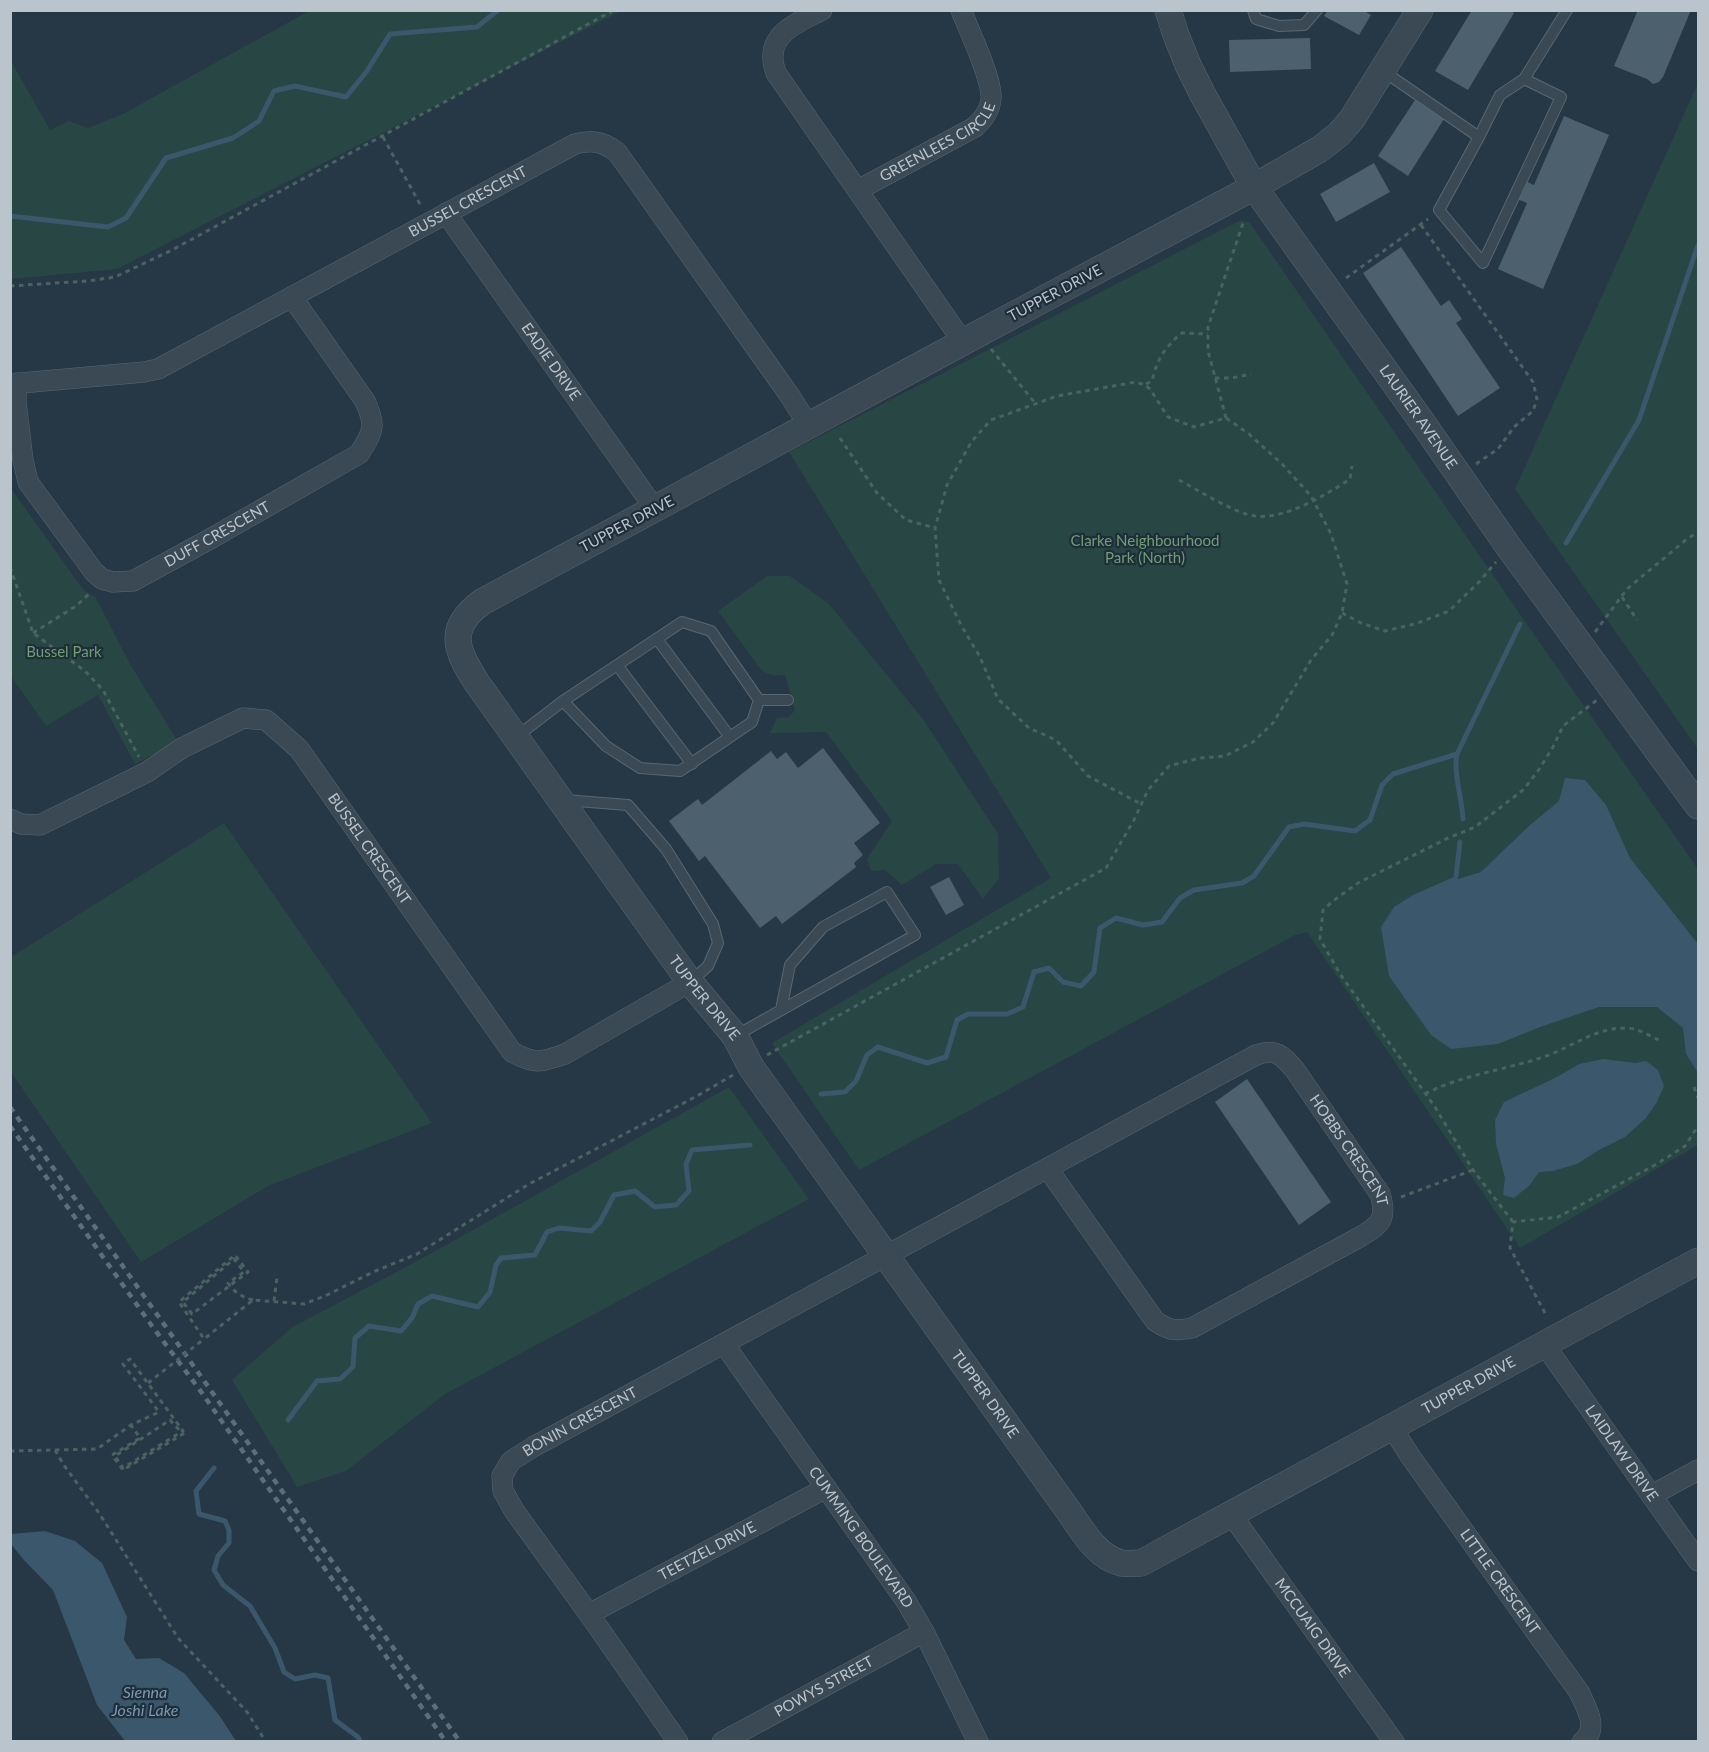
<svg xmlns="http://www.w3.org/2000/svg" width="1709" height="1752" viewBox="0 0 1709 1752" font-family="Lato,sans-serif">
	<rect width="100%" height="100%" fill="#263845"/>
	<path fill="#284644" d="M309,11H621L117,269L11,279V61L50,130L69,121L88,128L123,114Z
		M1698,83V749L1515,489Z
		M1241,220L1250,223L1515,607L1698,869V1145L1520,1248L1307,932L1295,935L859,1170L772,1043L1051,878L789,452Z
		M10,487L77,581L84,590L96,598L130,664L178,742L135,764L98,695L46,726L11,676Z
		M767,576H790L829,604L923,719L998,834L999,878L983,899L958,864H936L902,885L885,870L871,871L867,859L892,821L826,732L770,733L777,718L789,717L795,710L785,675L774,676L762,671L718,611Z
		M224,823L432,1123L268,1186L141,1262L11,1072V957Z
		M729,1087L809,1199L445,1394L346,1471L297,1487L232,1380L291,1328L430,1254Z"/>
	<path fill="#3a576c" d="M1565,778L1585,780L1606,805L1630,858L1698,944V1073L1686,1054L1683,1028L1657,1007H1599L1543,1026L1498,1044L1451,1049L1431,1035L1389,976L1381,927L1394,907L1413,895L1456,876L1458,879L1481,872L1530,825L1559,801Z
		M1603,1059L1635,1063L1646,1061L1658,1070L1664,1086L1657,1102L1645,1119L1625,1137L1599,1150L1577,1164L1553,1171L1539,1172L1530,1185L1514,1198L1503,1195L1505,1178L1496,1144L1495,1120L1504,1102L1557,1077L1579,1064Z
		M45,1531L75,1541L102,1563L127,1617L124,1640L136,1659L159,1658L184,1673L219,1715L236,1741H125L97,1705L53,1590L23,1559L11,1544V1534Z"/>
	<g fill="none" stroke-linecap="round" stroke-linejoin="round">
		<path stroke="#3a576c" stroke-width="5" d="M10,216L108,227L126,218L166,158L233,138L259,121L274,91L295,86L346,97L367,71L390,34L477,27L498,10
			M1566,543L1639,420L1698,245
			M1463,819C1462,798 1453,772 1457,754L1520,624
			M1456,876L1460,842
			M821,1094L845,1092L856,1081L867,1055L878,1047L927,1063L946,1057L957,1020L968,1014H1007L1023,1007L1034,972L1049,968L1063,982L1081,986L1094,972L1100,928L1116,918L1143,925L1162,922L1180,898L1194,890L1242,883L1254,876L1289,827L1304,824L1355,831L1370,820L1382,785L1393,774L1457,754
			M288,1420L317,1381L340,1379L353,1367L355,1338L369,1326L401,1331L412,1318L418,1304L432,1296L478,1307L490,1292L496,1265L501,1258L535,1255L547,1232L559,1228L591,1231L600,1222L614,1195L635,1191L655,1207L676,1205L689,1191L686,1164L692,1150L750,1145
			M214,1468L196,1491L199,1514L225,1521L229,1530V1543L218,1556L214,1570L223,1585L250,1606L275,1648L284,1672L295,1679L315,1675L328,1678L335,1720L358,1737L360,1742"/>
	</g>
	<path fill="#4d606d" d="M1328,10H1363L1371,15L1359,35L1324,16Z
		M1472,10H1510L1514,13L1468,90L1435,71Z
		M1638,10H1691L1663,77L1659,82L1653,84L1647,79L1614,66Z
		M1310,38L1311,69L1230,72L1229,40Z
		M1415,100L1444,119L1408,176L1378,156Z
		M1564,116L1609,135L1543,289L1498,269L1527,203L1517,199L1525,181L1534,185Z
		M1374,163L1390,192L1336,222L1320,194Z
		M1401,247L1441,306L1449,300L1462,319L1456,323L1500,388L1458,416L1363,273Z
		M823,748L880,823L854,843L863,855L854,863L856,867L782,924L776,916L760,928L705,856L699,861L669,821L698,799L702,805L771,751L777,759L786,752L798,768Z
		M949,877L964,905L946,915L930,887Z
		M1247,1079L1331,1202L1299,1225L1215,1102Z"/>
	<g fill="none" stroke-linecap="round" stroke-linejoin="round">
		<defs>
			<path id="service" d="M1253,10L1256,19L1279,26L1304,25L1317,10
				M1383,71L1479,137L1500,95L1524,79L1567,10
				M1479,137L1439,210L1483,263L1561,97L1524,79
				M657,639L730,737
				M617,665L692,764
				M563,701L606,746L640,768L680,771L752,722L759,700
				M516,737L563,701L682,622L711,631L759,700H788
				M564,800L628,805L666,849L713,924L718,943L708,966L690,982
				M735,1036L915,935L887,892L823,927L790,965L781,1010"/>
			<g id="minor">
				<path d="M822,10C802,21 771,31 773,59C773,64 775,69 776,73L963,342"/>
				<path id="s1" d="M858,190L975,127C983,119 990,111 991,99C993,80 969,31 961,10"/>
				<path id="s2" d="M446,213L655,509"/>
				<path id="s3" d="M16,383V403L23,460L28,482L94,572L102,579L113,582L133,581L210,539L359,454C374,431 376,426 365,401L292,297"/>
				<path id="s4" d="M10,384L144,372L158,369L575,144C592,139 603,142 617,152L790,396L809,426"/>
				<path id="s5" d="M10,819L21,824L40,825L147,772L182,748L243,718L266,720L299,749L512,1052C535,1065 542,1062 565,1054L690,982"/>
				<path id="s6" d="M724,1344L906,1601L924,1632L978,1742"/>
				<path id="s7" d="M1544,1344L1698,1561"/>
				<path id="s8" d="M1391,1426L1410,1456L1579,1692C1586,1707 1600,1729 1582,1742"/>
				<path d="M1652,1495L1698,1470"/>
				<path id="s9" d="M1231,1514L1394,1742"/>
				<path id="s10" d="M589,1614L826,1488"/>
				<path id="s11" d="M678,1742L589,1614L515,1512L503,1491L502,1476L511,1461L533,1447L1256,1055C1276,1048 1282,1055 1295,1070L1380,1194C1388,1220 1380,1225 1358,1238L1192,1328C1175,1331 1170,1331 1155,1321L1048,1169"/>
				<path id="s12" d="M722,1742L924,1632"/>
			</g>
			<g id="tertiary">
				<path id="s13" d="M1168,10L1176,35L1188,65L1203,95L1254,187L1420,419L1508,546L1698,806"/>
				<path id="s14" d="M1420,10L1352,119L1339,134L1320,149L1254,187L978,334L482,602C446,628 456,651 477,683L690,982L735,1036L751,1067L1070,1513C1083,1532 1097,1557 1121,1563C1127,1564 1135,1563 1141,1563L1698,1261"/>
			</g>
		</defs>
		<use href="#service" stroke="#5a6771" stroke-width="12"/>
		<use href="#minor" stroke="#5a6771" stroke-width="21"/>
		<use href="#tertiary" stroke="#5a6771" stroke-width="27"/>
		<path stroke="#496362" stroke-width="3" stroke-dasharray="4.5 4.5" stroke-linecap="butt" d="M383,137L421,206
			M1421,225L1533,382L1537,399L1533,411L1514,427L1498,449L1476,464
			M1346,278L1428,219
			M10,286L88,281L115,277L172,250L614,10
			M991,349L1035,403
			M1215,378H1232L1251,374
			M1146,384L1152,381C1157,359 1165,347 1182,333L1208,334
			M1226,418L1208,351V327L1244,220
			M840,438L877,493L906,520L935,528
			M1179,480C1198,490 1236,514 1255,516C1284,520 1326,495 1350,479L1352,466
			M10,567L33,633L85,671L103,690L139,757
			M1622,597L1637,620
			M1342,613L1361,623L1385,631L1415,624L1449,611L1479,582L1496,562
			M1595,632L1627,589L1687,539L1698,532
			M33,633L76,606L91,592
			M767,1055L1106,868L1134,820L1148,790L1169,766L1200,758L1225,756L1253,742L1273,723L1311,660L1332,635L1342,613L1347,584L1331,534L1311,496L1282,464L1249,434L1226,418L1194,427L1168,417L1150,389L1145,385L1136,382L1057,396L991,420L972,441L947,485L935,528L939,580L961,625L980,657L998,699L1029,728L1056,740L1088,776L1141,804
			M1694,1087L1698,1098
			M1425,1094C1461,1075 1505,1070 1543,1057C1571,1048 1594,1028 1625,1028C1635,1027 1650,1036 1659,1040
			M1401,1197L1473,1170
			M1513,1222L1473,1170L1435,1107L1340,974L1320,939L1323,910L1333,901L1358,883L1446,839L1475,827L1523,790L1538,771L1553,747L1563,726L1597,700
			M253,1300C242,1297 235,1293 228,1283L244,1272L234,1259L183,1302L192,1314L248,1272L235,1255L179,1302L204,1339L253,1300L304,1304L325,1296L373,1272L417,1254L529,1184L697,1096L733,1075
			M274,1301L277,1277
			M1545,1313L1510,1248L1513,1222L1558,1217L1655,1165L1685,1146L1698,1126
			M55,1450L63,1464L99,1513L178,1638L247,1712L266,1742
			M10,1451L97,1449L131,1425L159,1412L123,1364L130,1359L183,1431L181,1432L123,1468L115,1456L170,1420L181,1432L183,1434L123,1470L112,1455L140,1438L131,1425"/>
		<use href="#service" stroke="#3b4954" stroke-width="10"/>
		<use href="#minor" stroke="#3b4954" stroke-width="20"/>
		<use href="#tertiary" stroke="#3b4954" stroke-width="26"/>
		<path stroke="#5d6e7b" stroke-width="4.5" stroke-dasharray="6 6" stroke-linecap="butt" d="M10,1107L460,1742
			M10,1126L152,1326L202,1393L446,1742"/>
		<path stroke="#496362" stroke-width="3" stroke-dasharray="4.5 4.5" stroke-linecap="butt" d="M148,1383L204,1339"/>
	</g>
	<g text-anchor="middle" stroke-width="4.5" stroke-linejoin="round" paint-order="stroke">
		<g font-size="15" fill="#b9c4cd" stroke="#1f2e3a">
			<text dy="5" stroke="none"><textPath href="#s1" startOffset="94">GREENLEES CIRCLE</textPath></text>
			<text dy="5" stroke="none"><textPath href="#s4" startOffset="501">BUSSEL CRESCENT</textPath></text>
			<text transform="translate(1055 293) rotate(-28)" y="5">TUPPER DRIVE</text>
			<text dy="5" stroke="none"><textPath href="#s2" startOffset="182">EADIE DRIVE</textPath></text>
			<text dy="5" stroke="none"><textPath href="#s13" startOffset="480">LAURIER AVENUE</textPath></text>
			<text transform="translate(627 524) rotate(-28)" y="5">TUPPER DRIVE</text>
			<text dy="5" stroke="none"><textPath href="#s3" startOffset="350">DUFF CRESCENT</textPath></text>
			<text dy="5" stroke="none"><textPath href="#s5" startOffset="450">BUSSEL CRESCENT</textPath></text>
			<text dy="5" stroke="none"><textPath href="#s14" startOffset="1608">TUPPER DRIVE</textPath></text>
			<text dy="5" stroke="none"><textPath href="#s11" startOffset="1330">HOBBS CRESCENT</textPath></text>
			<text dy="5" stroke="none"><textPath href="#s14" startOffset="2706">TUPPER DRIVE</textPath></text>
			<text dy="5" stroke="none"><textPath href="#s14" startOffset="2094">TUPPER DRIVE</textPath></text>
			<text dy="5" stroke="none"><textPath href="#s11" startOffset="418">BONIN CRESCENT</textPath></text>
			<text dy="5" stroke="none"><textPath href="#s7" startOffset="134">LAIDLAW DRIVE</textPath></text>
			<text dy="5" stroke="none"><textPath href="#s6" startOffset="237">CUMMING BOULEVARD</textPath></text>
			<text dy="5" stroke="none"><textPath href="#s10" startOffset="134">TEETZEL DRIVE</textPath></text>
			<text dy="5" stroke="none"><textPath href="#s8" startOffset="190">LITTLE CRESCENT</textPath></text>
			<text dy="5" stroke="none"><textPath href="#s9" startOffset="140">MCCUAIG DRIVE</textPath></text>
			<text dy="5" stroke="none"><textPath href="#s12" startOffset="116">POWYS STREET</textPath></text>
		</g>
		<g font-size="15" fill="#6f9f72" stroke="#1f2e3a">
			<text x="1145" y="546">Clarke Neighbourhood<tspan x="1145" dy="17">Park (North)</tspan></text>
			<text x="64" y="657">Bussel Park</text>
		</g>
		<g font-size="16" font-style="italic" fill="#7899b1" stroke="#1f2e3a">
			<text x="145" y="1698">Sienna<tspan x="145" dy="18">Joshi Lake</tspan></text>
		</g>
	</g>
	<rect width="1709" height="1752" fill="none" stroke="#b9c4cd" stroke-width="24"/>
</svg>
